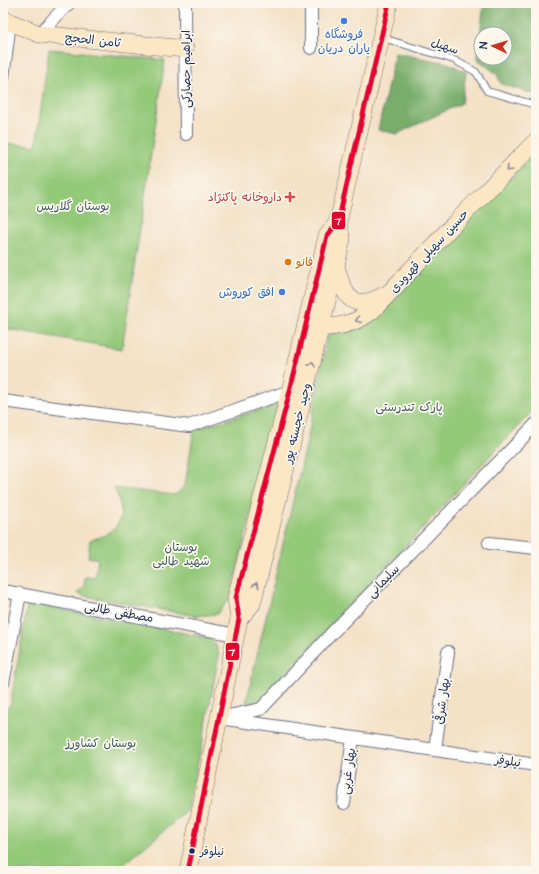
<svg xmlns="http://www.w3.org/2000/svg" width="539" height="874" viewBox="0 0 539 874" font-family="'Architects Daughter','Playpen Sans Arabic',sans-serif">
	<rect width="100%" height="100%" fill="#fbf7ec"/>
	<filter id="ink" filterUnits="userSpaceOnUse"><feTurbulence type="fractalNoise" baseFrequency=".025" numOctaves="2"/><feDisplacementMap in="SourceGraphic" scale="8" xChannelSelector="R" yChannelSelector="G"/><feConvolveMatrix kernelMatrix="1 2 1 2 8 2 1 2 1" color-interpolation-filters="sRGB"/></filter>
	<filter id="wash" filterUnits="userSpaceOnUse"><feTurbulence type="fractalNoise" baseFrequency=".012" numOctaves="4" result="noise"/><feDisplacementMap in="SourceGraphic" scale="16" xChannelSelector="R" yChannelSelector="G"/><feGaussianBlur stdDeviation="0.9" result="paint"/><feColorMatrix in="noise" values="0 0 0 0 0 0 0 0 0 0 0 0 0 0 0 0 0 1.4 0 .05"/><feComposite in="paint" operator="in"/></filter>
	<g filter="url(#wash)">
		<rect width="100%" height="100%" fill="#f4e1c6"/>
		<path fill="#95c97a" stroke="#587c6c" d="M49,49L165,60L122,349L3,328V143L36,146Z
			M536,151V407L265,696L254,703H246L308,437L327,337L334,332L358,329L376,319Z
			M278,405L230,598L217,614L196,616L85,596L77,593L84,587L85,577L95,578L98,559L88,557L90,540C121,533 128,516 114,488L175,495L185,486L194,429Z
			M28,603L210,638L216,646L219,655L202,745L186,812L116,871H3V713L10,705Z"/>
		<path fill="#78ad6a" stroke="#4a6e64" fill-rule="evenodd" d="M484,3H536V95L501,84L497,74L477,59ZM481,34H505V58H481Z
			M395,53L448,63L466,72L462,103L397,134L378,130Z"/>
	</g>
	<g filter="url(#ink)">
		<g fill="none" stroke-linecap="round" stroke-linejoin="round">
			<defs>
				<path id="lane" d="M383,38L454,60L476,72L487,91L536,105"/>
				<path id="street" d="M185,3L186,134
					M39,34L69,3
					M311,48V3
					M3,78L10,22
					M3,401L189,426L290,391
					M489,543L536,548
					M3,591L236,635
					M3,683L20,594
					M219,718L261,709L331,634L536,424
					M226,719L536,765
					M435,750L448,652
					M344,803L353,738"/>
				<path id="secondary" d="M3,19L39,34L185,49
					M336,266C344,297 352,313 385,295
					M310,327C333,329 356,324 373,310L455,223L536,141
					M239,619L252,604L336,265L342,239L338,222
					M188,871L239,619L236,598L290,391L327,236L338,222L389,3"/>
			</defs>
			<use href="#lane" stroke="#676d82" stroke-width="8"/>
			<use href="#street" stroke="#676d82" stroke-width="14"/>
			<use href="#secondary" stroke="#676d82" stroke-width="18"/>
			<use href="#lane" stroke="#fff" stroke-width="6"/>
			<use href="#street" stroke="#fff" stroke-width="12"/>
			<use href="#secondary" stroke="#fce6c4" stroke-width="17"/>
			<defs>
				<path id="bus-1" d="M188,871L239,619L236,598L290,391L327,236L338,222L389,3"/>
			</defs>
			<use href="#bus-1" stroke="#fbf7ec" stroke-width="8"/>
			<use href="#bus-1" stroke="#e4002b" stroke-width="5"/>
		</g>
		<defs><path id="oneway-chevron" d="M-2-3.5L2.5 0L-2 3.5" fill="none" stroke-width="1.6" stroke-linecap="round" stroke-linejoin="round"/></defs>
		<g stroke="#8c8a91">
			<use href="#oneway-chevron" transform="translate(509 169) rotate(135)"/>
			<use href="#oneway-chevron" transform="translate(358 320) rotate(158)"/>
			<use href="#oneway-chevron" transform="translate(312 364) rotate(-76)"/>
			<use href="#oneway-chevron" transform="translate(256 585) rotate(-76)"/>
		</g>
	</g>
	<g fill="#3f7fe0" stroke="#fbf7ec" stroke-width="1.5">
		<circle cx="344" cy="21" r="4"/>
		<circle cx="282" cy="292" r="4"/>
	</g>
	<path fill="#e0444e" stroke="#fbf7ec" stroke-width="1.5" d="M288 191h4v4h4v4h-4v4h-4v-4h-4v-4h4z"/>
	<circle fill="#e8710a" stroke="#fbf7ec" stroke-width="1.5" cx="288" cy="262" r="4"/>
	<circle fill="#1b2f5e" stroke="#fbf7ec" stroke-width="1.5" cx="192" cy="851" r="3.5"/>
	<g text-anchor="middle" stroke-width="3.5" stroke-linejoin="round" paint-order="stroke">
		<g font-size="11" fill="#1b2f5e" stroke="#fbf7ec" text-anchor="start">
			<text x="200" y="855">نیلوفر</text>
		</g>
		<g font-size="12" fill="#366cbe" stroke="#fbf7ec">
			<text x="344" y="38">فروشگاه<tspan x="344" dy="14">یاران دریان</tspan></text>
			<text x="274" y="296" text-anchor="end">افق کوروش</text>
		</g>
		<g font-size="12" fill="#1b2f5e" stroke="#fbf7ec">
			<text transform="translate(93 40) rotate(6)" y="4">ثامن الحجج</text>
			<text transform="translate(445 46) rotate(19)" y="4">سهیل</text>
			<text transform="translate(186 69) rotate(-90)" y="4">ابراهیم حصارکی</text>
			<text transform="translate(429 251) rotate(-47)" y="4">حسین سهیلی قهرودی</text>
			<text transform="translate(297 423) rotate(-76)" y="4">وحید خجسته پور</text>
			<text transform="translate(383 581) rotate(-46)" y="4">سلیمانی</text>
			<text transform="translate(119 612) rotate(10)" y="4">مصطفی طالبی</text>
			<text transform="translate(442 701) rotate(-82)" y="4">بهار شرقی</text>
			<text transform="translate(508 761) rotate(8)" y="4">نیلوفر</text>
			<text transform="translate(348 771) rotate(-82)" y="4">بهار غربی</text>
		</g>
		<g font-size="12" fill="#be3a42" stroke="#fbf7ec" text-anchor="end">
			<text x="282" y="201">داروخانه پاکنژاد</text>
		</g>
		<g font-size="12" fill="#405d66" stroke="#fbf7ec">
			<text x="73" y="210">بوستان گلاریس</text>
			<text x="409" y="411">پارک تندرستی</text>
			<text x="181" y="551">بوستان<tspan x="181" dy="14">شهید طالبی</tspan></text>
			<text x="101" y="747">بوستان کشاورز</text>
		</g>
		<g font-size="12" fill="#c56008" stroke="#fbf7ec" text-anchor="start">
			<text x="296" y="266">فانو</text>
		</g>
	</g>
	<g stroke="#fbf7ec" stroke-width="1.5">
		<rect x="331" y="211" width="15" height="19" rx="4" fill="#e4002b"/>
		<rect x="225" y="642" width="15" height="19" rx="4" fill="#e4002b"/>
	</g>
	<g font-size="11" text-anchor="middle" font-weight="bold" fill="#fff">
		<text x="338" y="225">7</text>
		<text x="232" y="656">7</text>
	</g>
	<rect width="539" height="874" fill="none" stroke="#fbf7ec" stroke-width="16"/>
	<g transform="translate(493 46) rotate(274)"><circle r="19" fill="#fbf7ec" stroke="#a1a7b3"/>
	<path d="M0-3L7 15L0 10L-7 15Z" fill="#c8321e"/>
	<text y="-6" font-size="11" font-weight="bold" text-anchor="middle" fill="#1b2f5e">N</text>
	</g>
</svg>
